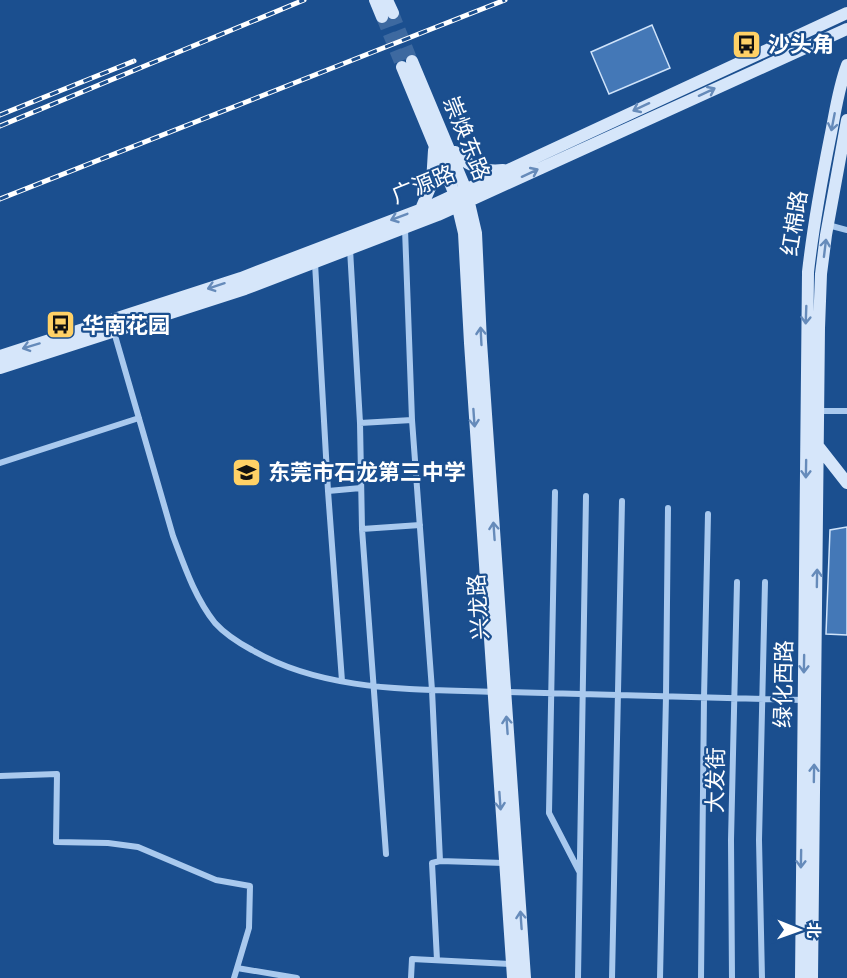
<svg xmlns="http://www.w3.org/2000/svg" width="847" height="978" viewBox="0 0 847 978" font-family="'Sofia Sans Condensed','Noto Sans SC',sans-serif">
	<rect width="100%" height="100%" fill="#1b4f8f"/>
	<path fill="#4478b7" stroke="#cfe3fa" stroke-width="1.5" d="M652,25L670,68L609,94L591,52Z
		M847,527V635L826,634L830,530Z"/>
	<g fill="none" stroke-linecap="round" stroke-linejoin="round">
		<path stroke="#3d69a0" stroke-width="12" stroke-dasharray="12 6" stroke-linecap="butt" d="M393,13L412,61
			M382,17L402,67"/>
		<path stroke="#a9c9ee" stroke-width="6" d="M828,225L847,230
			M405,229L412,420L432,690L440,861
			M350,249L360,423L362,529L386,854
			M315,263L328,491L342,681
			M114,332L173,536C184,565 195,598 215,623C225,634 239,643 252,650C324,692 413,689 494,692
			M816,411H847
			M360,423L412,420
			M0,463L139,418
			M328,491L361,488
			M555,492L549,813L579,871
			M362,529L420,525
			M504,692L803,700
			M0,776L57,774L56,842L108,843L138,847L216,880L250,886L249,928L234,978
			M437,960L432,863L440,861L504,863
			M237,968L297,978
			M411,978L412,959L512,964
			M578,978L586,496
			M612,978L622,501
			M660,978L666,696L668,508
			M701,978L704,698L708,514
			M732,978L731,840L737,582
			M762,978L759,840L765,582"/>
		<path stroke="#d6e6fa" stroke-width="12" d="M375,0L382,17
			M387,0L393,13
			M412,61L466,190L476,233L481,342L525,978
			M402,67L455,195L464,233L470,343L513,978
			M455,152C468,167 483,172 503,170
			M421,209L432,183L434,150
			M0,356L241,278L435,204L847,13
			M0,368L245,289L438,215L847,29
			M818,446L847,483
			M801,978L808,272C813,227 821,183 830,138C835,114 838,89 847,65
			M812,978L819,328L821,274L826,235L847,120"/>
		<defs>
			<path id="rail" d="M0,115L134,61
				M0,126L304,0
				M0,199L505,0"/>
		</defs>
		<use href="#rail" stroke="#fff" stroke-width="5"/>
		<use href="#rail" stroke="#1b4f8f" stroke-width="3" stroke-dasharray="9" stroke-linecap="butt"/>
	</g>
	<defs><path id="oneway-shaft" d="M-6 0H5M1.5-3L5.5 0L1.5 3" fill="none" stroke-width="1.6" stroke-linecap="round" stroke-linejoin="round" transform="scale(1.5)"/></defs>
	<g stroke="#668bba">
		<use href="#oneway-shaft" transform="translate(707 92) rotate(-25)"/>
		<use href="#oneway-shaft" transform="translate(641 107) rotate(155)"/>
		<use href="#oneway-shaft" transform="translate(833 122) rotate(101)"/>
		<use href="#oneway-shaft" transform="translate(530 173) rotate(-25)"/>
		<use href="#oneway-shaft" transform="translate(399 217) rotate(159)"/>
		<use href="#oneway-shaft" transform="translate(825 248) rotate(-83)"/>
		<use href="#oneway-shaft" transform="translate(216 286) rotate(162)"/>
		<use href="#oneway-shaft" transform="translate(806 315) rotate(92)"/>
		<use href="#oneway-shaft" transform="translate(481 336) rotate(-93)"/>
		<use href="#oneway-shaft" transform="translate(31 346) rotate(163)"/>
		<use href="#oneway-shaft" transform="translate(474 418) rotate(86)"/>
		<use href="#oneway-shaft" transform="translate(806 469) rotate(91)"/>
		<use href="#oneway-shaft" transform="translate(494 531) rotate(-94)"/>
		<use href="#oneway-shaft" transform="translate(817 578) rotate(-89)"/>
		<use href="#oneway-shaft" transform="translate(804 664) rotate(91)"/>
		<use href="#oneway-shaft" transform="translate(507 725) rotate(-94)"/>
		<use href="#oneway-shaft" transform="translate(814 773) rotate(-89)"/>
		<use href="#oneway-shaft" transform="translate(500 801) rotate(86)"/>
		<use href="#oneway-shaft" transform="translate(801 859) rotate(91)"/>
		<use href="#oneway-shaft" transform="translate(521 920) rotate(-94)"/>
	</g>
	<defs>
		<symbol id="bus-square" viewBox="-11 -11 22 22"><rect x="-9" y="-9" width="18" height="18" rx="4" fill="#ffd166" stroke="#1b4f8f"/><path d="M-5-6H5V4H4V6H2V4H-2V6H-4V4H-5ZM-3.5-4V0h7V-4ZM-3.5 1.2v1.5H-2V1.2ZM2 1.2v1.5H3.5V1.2Z" fill="#111"/></symbol>
		<symbol id="school-square" viewBox="-11 -11 22 22"><rect x="-9" y="-9" width="18" height="18" rx="4" fill="#ffd166" stroke="#1b4f8f"/><path d="M0-5L7-2L0 1L-7-2ZM-4 1L0 2.5L4 1V4Q0 6-4 4Z" fill="#111"/></symbol>
	</defs>
	<g fill-rule="evenodd">
		<use href="#bus-square" x="730" y="28" width="33" height="33"/>
		<use href="#bus-square" x="44" y="308" width="33" height="33"/>
		<use href="#school-square" x="230" y="456" width="33" height="33"/>
	</g>
	<g text-anchor="middle" stroke-width="4.5" stroke-linejoin="round" paint-order="stroke">
		<g font-size="22" font-weight="bold" fill="#fff" stroke="#1b4f8f" text-anchor="start">
			<text x="768" y="52">沙头角</text>
			<text x="82" y="333">华南花园</text>
			<text x="268" y="480">东莞市石龙第三中学</text>
		</g>
		<g font-size="22" fill="#fff" stroke="#1b4f8f">
			<text transform="translate(467 138) rotate(68)" y="8">崇焕东路</text>
			<text transform="translate(423 184) rotate(-22)" y="8">广源路</text>
			<text transform="translate(794 223) rotate(-81)" y="8">红棉路</text>
			<text transform="translate(478 607) rotate(-94)" y="8">兴龙路</text>
			<text transform="translate(783 684) rotate(-89)" y="8">绿化西路</text>
			<text transform="translate(715 780) rotate(-89)" y="8">大发街</text>
		</g>
	</g>
	<g transform="translate(799 930) rotate(91)" stroke="#1b4f8f" stroke-width="4.5" paint-order="stroke">
	<path d="M0-4.5L10 22L0 15L-10 22Z" fill="#ffffff"/>
	<text y="-9" font-size="16" font-weight="bold" text-anchor="middle" fill="#ffffff">北</text>
	</g>
</svg>
